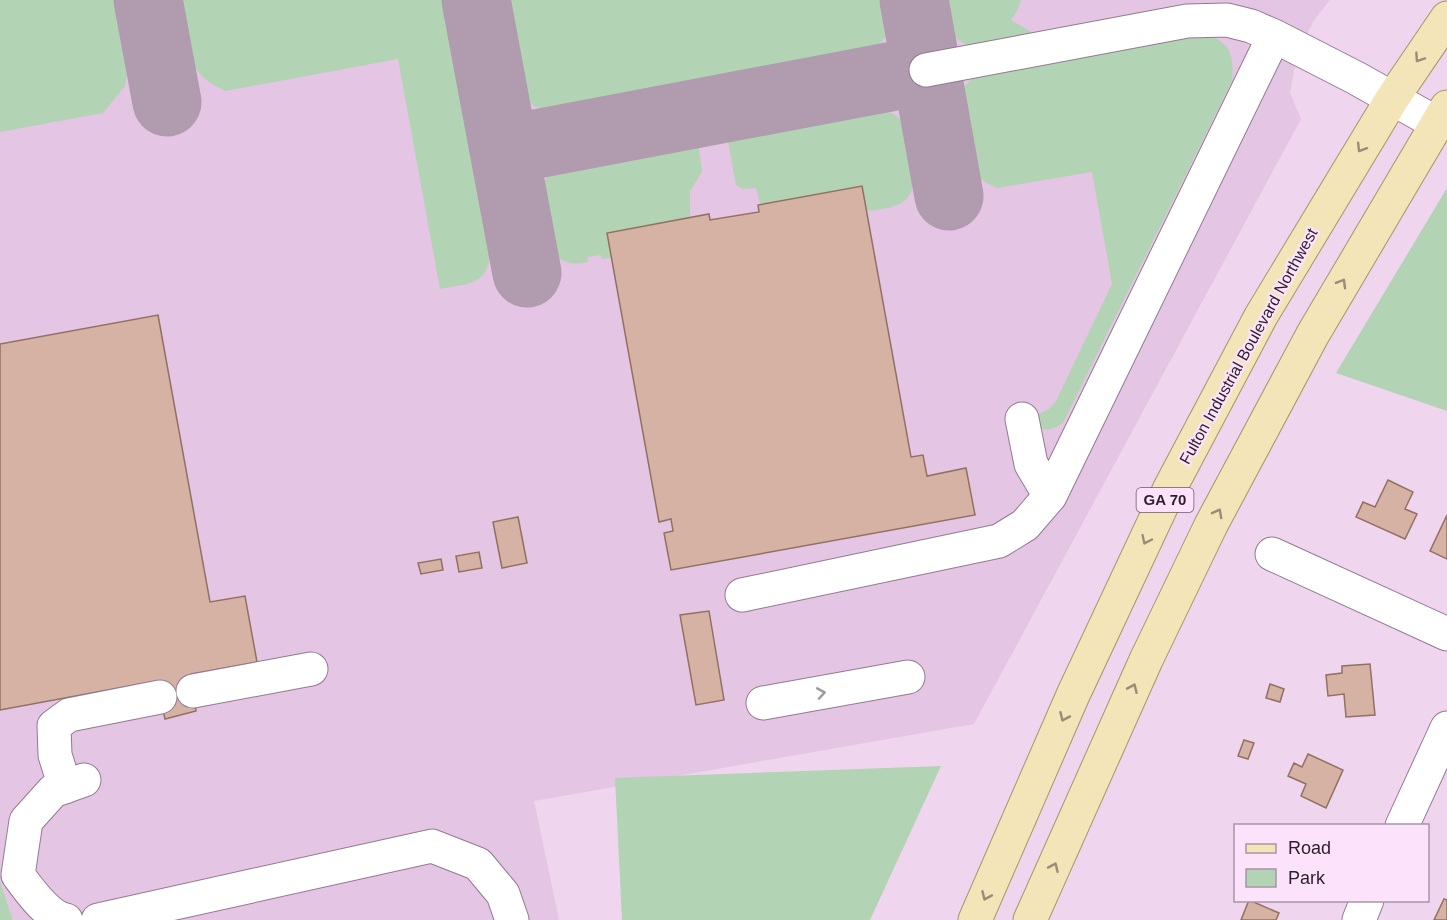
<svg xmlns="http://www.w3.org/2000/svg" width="1447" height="920" viewBox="0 0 1447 920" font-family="Arial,sans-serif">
	<rect width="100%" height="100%" fill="#f0d5ee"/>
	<path fill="#e4c5e3" d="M0,0H1330L1314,20L1297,55L1290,93L1301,119L974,724L534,801L559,920H13L0,881Z"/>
	<path fill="#b3d3b5" d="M0,0H117L129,64L125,86L103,113L0,132Z
		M178,0H445L491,251C487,286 470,283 440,289L398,59L225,91C219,87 211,84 205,79C184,60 183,27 178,0Z
		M505,0H885C890,28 894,36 867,53L551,110L535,107L523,96Z
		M943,0H1021L1017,11L1011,20L1035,34L968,46L949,34Z
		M1197,34C1228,37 1235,52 1232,81L1063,423C1050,432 1040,433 1032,417L1049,409L1056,401L1112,284L1092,172L997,188C991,185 982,181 977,175C972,168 959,104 961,96C963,85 970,80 978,74Z
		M875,110C885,111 894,112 901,120C911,131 919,183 909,196C900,209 881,209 866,211L862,186L760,204L756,188L742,189L736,185L728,142L732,136Z
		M698,142L702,171L690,192V218L607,233L611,258L602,259L601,255L587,257L588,262C577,264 565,265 557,256C546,244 536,194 545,180C549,173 557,170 564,167Z
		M1447,188V411L1336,373Z
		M941,766L870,920H622L615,778Z
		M0,881L13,920H0Z"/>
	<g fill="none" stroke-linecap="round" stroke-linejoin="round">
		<path stroke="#b09baf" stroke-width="69" d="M148,0L167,102
			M476,0L527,273
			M914,0L949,196
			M504,150L926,70"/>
	</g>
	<path fill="#d5b2a3" stroke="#907163" stroke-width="1.5" d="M862,186L911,457L923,455L927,476L966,468L975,515L671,570L664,533L673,531L671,519L659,522L607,233L709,214L710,220L759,212L758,205Z
		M158,315L210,602L245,596L257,662L191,674L196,711L165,719L156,681L0,710V344Z
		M1388,480L1413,492L1405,509L1417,514L1405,539L1356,517L1363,502L1375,507Z
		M1447,515V559L1430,551Z
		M518,517L527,563L502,568L493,522Z
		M479,552L482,568L459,572L456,556Z
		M441,559L443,570L421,574L418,563Z
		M709,611L724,700L696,705L680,615Z
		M1370,664L1375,715L1346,717L1344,694L1328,696L1326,675L1342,673V666Z
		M1270,684L1284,689L1280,702L1266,698Z
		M1244,740L1254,743L1248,759L1238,756Z
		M1308,754L1343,770L1326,808L1301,796L1306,784L1288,776L1294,763L1302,767Z
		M1444,899L1447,900V920H1434Z
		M1249,900L1279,913L1276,920H1241Z"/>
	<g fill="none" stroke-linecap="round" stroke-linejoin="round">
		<defs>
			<path id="minor" d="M926,70L1187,21L1227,20L1251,26L1274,36L1356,78L1436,123
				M1022,419L1031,464L1050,496
				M1272,554L1447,634
				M742,595L999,541L1025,525L1050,496L1274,36
				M193,691L311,669
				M763,703L908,677
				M65,787L55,755L54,726L69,715L160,697
				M1402,826L1447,728
				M66,920C48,917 29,890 18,875L26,821L53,791L84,780
				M98,920L432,846L478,864L503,894L512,920
				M1359,920L1367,900"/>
			<path id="major" d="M975,920L1073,695L1170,488L1261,316L1392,99L1447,18
				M1030,920L1146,660L1211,525L1313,334L1447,107"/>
		</defs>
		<use href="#minor" stroke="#927a91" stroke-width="35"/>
		<use href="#major" stroke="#a89468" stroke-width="35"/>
		<use href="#minor" stroke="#fff" stroke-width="33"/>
		<use href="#major" stroke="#f4e5b9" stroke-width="33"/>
	</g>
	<defs><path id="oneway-chevron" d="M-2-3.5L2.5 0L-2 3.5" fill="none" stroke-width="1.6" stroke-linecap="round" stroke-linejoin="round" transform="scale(1.5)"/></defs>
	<g stroke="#998c78">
		<use href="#oneway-chevron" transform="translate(1419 58) rotate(124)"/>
		<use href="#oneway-chevron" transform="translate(1361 148) rotate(122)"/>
		<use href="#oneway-chevron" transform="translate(1342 283) rotate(-60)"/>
		<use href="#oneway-chevron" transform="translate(1218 513) rotate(-62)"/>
		<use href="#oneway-chevron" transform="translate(1146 540) rotate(115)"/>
		<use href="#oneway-chevron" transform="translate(1133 688) rotate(-66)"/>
		<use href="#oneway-chevron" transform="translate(1064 717) rotate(114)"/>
		<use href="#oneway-chevron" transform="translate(1054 867) rotate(-66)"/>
		<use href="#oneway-chevron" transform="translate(986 896) rotate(114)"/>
	</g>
	<use stroke="#9f9a9f" href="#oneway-chevron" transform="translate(821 693) rotate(-10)"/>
	<g text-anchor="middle" stroke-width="4.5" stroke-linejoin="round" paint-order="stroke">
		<rect fill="#fde2fc" stroke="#695a68" stroke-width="1.5" x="1136.5" y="488" width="57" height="24" rx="4.5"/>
		<g font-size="15" font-weight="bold" fill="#291f29">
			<text x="1165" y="505">GA 70</text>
		</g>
		<g font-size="16" fill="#291f29" stroke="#fde2fc">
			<text transform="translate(1248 346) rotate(-61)" y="6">Fulton Industrial Boulevard Northwest</text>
		</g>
	</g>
	<rect x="1234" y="824" width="195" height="78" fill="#fde2fc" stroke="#a894a8" stroke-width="1.5"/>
	<rect x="1246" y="844" width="30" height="9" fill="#f4e5b9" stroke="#a894a8" stroke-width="1.5"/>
	<text x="1288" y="854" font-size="18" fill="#291f29">Road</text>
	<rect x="1246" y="869" width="30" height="18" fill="#b3d3b5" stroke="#a894a8" stroke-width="1.5"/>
	<text x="1288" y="884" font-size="18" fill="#291f29">Park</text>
</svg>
